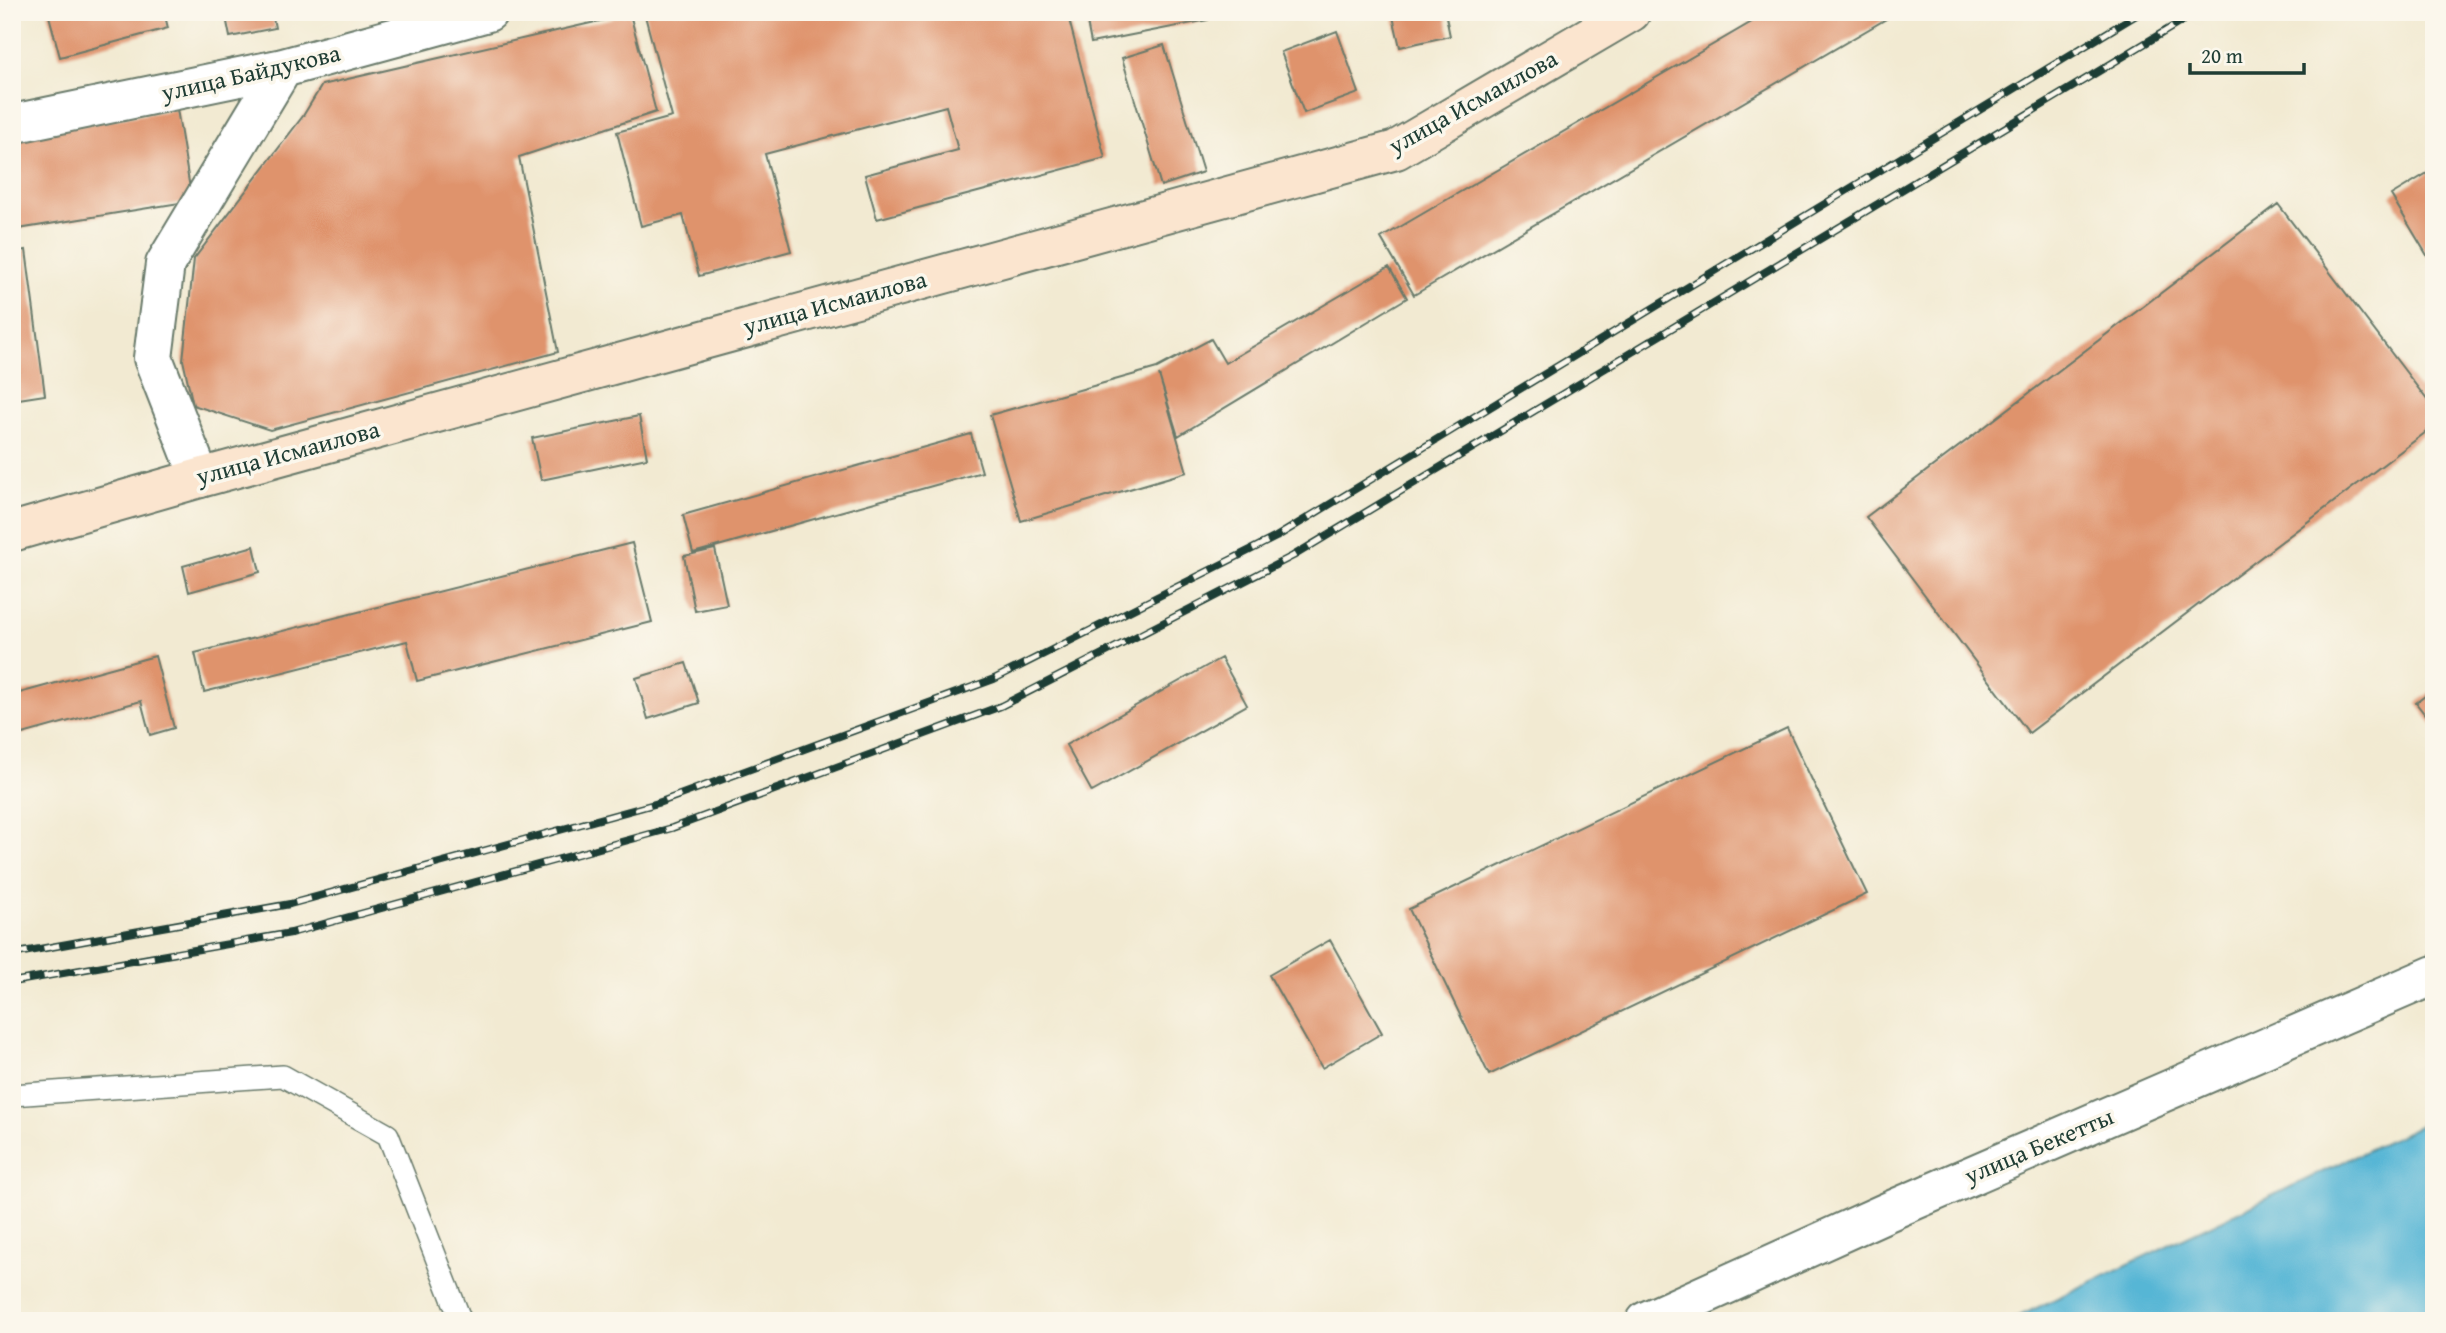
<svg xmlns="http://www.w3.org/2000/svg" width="2446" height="1333" viewBox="0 0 2446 1333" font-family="'Gentium Book Plus',serif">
	<rect width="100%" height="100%" fill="#fbf7ec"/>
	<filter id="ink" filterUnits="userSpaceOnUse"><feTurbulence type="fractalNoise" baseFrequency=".0143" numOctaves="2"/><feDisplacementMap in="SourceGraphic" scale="14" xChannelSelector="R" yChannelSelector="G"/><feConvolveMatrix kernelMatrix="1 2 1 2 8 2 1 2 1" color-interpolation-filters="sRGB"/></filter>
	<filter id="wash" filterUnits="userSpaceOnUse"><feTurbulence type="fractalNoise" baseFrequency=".00686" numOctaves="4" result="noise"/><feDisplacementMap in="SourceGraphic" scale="28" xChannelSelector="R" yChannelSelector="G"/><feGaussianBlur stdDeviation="1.57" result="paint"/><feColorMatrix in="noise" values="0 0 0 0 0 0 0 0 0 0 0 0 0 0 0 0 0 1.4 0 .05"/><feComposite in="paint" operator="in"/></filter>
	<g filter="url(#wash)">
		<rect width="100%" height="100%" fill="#f2ead2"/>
		<path fill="#57b6d5" stroke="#3b7a84" stroke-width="2" d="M2434,1119V1321H2009L2425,1123Z"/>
		<g id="blocks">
			<path fill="#df936c" d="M48,12H164L168,28L60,57Z
				M225,12H272L275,28L230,37Z
				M644,12H1067L1105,158L877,219L865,175L958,150L946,106L765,154L791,251L699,276L683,215L641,226L617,132L672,117Z
				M1085,12H1207L1208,20L1091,43Z
				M1392,12H1445L1450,36L1400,47Z
				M1769,12H1898L1414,295L1381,238Z
				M630,14L656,112L519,157L558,352L270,430L193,405L183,360L194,259L303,116L322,85Z
				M1337,31L1359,93L1304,113L1281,52Z
				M1164,45L1203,172L1161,186L1122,58Z
				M177,109L192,201L18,229L12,191V136Z
				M2434,169V267L2391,195Z
				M2278,204L2434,409V426L2029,733L1866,517Z
				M26,250L45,395L12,400V252Z
				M1389,267L1407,298L1178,436L1159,375L1187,472L1021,521L990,415L1157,368L1211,339L1225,363Z
				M639,416L647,458L541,480L532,438Z
				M971,434L982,472L693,553L683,515Z
				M632,543L652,622L417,681L407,641L204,692L195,653Z
				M254,546L260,572L189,592L183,566Z
				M715,549L727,605L695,611L684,556Z
				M155,656L174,728L150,735L141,701L12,737V695Z
				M1221,658L1247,705L1092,792L1066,745Z
				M686,663L699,703L648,719L636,678Z
				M2434,689V726L2416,703Z
				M1787,728L1867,894L1489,1075L1409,909Z
				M1330,940L1382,1033L1322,1068L1269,975Z"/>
		</g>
	</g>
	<g filter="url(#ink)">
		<use href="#blocks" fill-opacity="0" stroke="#697a6b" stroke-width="2"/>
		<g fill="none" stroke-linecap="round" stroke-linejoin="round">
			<defs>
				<path id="service" d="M12,1095L283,1076L388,1135L461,1321"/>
				<path id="minor" d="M12,124L283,68L488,12
					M200,478L153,358L165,264L283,68
					M1646,1321L1885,1213L2434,975"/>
				<path id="secondary" d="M12,532L200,478L1396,150L1631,12"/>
			</defs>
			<use href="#service" stroke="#697a6b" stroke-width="24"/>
			<use href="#minor" stroke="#697a6b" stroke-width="42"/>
			<use href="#secondary" stroke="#697a6b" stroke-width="42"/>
			<use href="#service" stroke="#fff" stroke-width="21"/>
			<use href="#minor" stroke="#fff" stroke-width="38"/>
			<use href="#secondary" stroke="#fbe5cf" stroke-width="38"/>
			<defs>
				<path id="rail" d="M12,954L290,904L658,803L994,679L1276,537L2141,12
					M12,982L291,933L672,828L1001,706L1293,556L2197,12"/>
			</defs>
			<use href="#rail" stroke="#1f3d34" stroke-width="8"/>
			<use href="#rail" stroke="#fbf7ec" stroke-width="5" stroke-dasharray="16" stroke-linecap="butt"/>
		</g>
	</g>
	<g text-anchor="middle" stroke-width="7" stroke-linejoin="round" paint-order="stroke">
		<g font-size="24" fill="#1f3d34" stroke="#fbf7ec">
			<text transform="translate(251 73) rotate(-13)" y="8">улица Байдукова</text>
			<text transform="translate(1473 102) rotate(-29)" y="8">улица Исмаилова</text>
			<text transform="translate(835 303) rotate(-15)" y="8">улица Исмаилова</text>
			<text transform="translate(288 453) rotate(-15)" y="8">улица Исмаилова</text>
			<text transform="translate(2039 1146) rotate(-23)" y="8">улица Бекетты</text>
		</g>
	</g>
	<rect width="2446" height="1333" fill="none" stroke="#fbf7ec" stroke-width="42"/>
	<path d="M2190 63v10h114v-10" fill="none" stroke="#1f3d34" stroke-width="3.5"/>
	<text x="2201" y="63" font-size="21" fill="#1f3d34" stroke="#fbf7ec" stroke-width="5" paint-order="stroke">20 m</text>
</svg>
